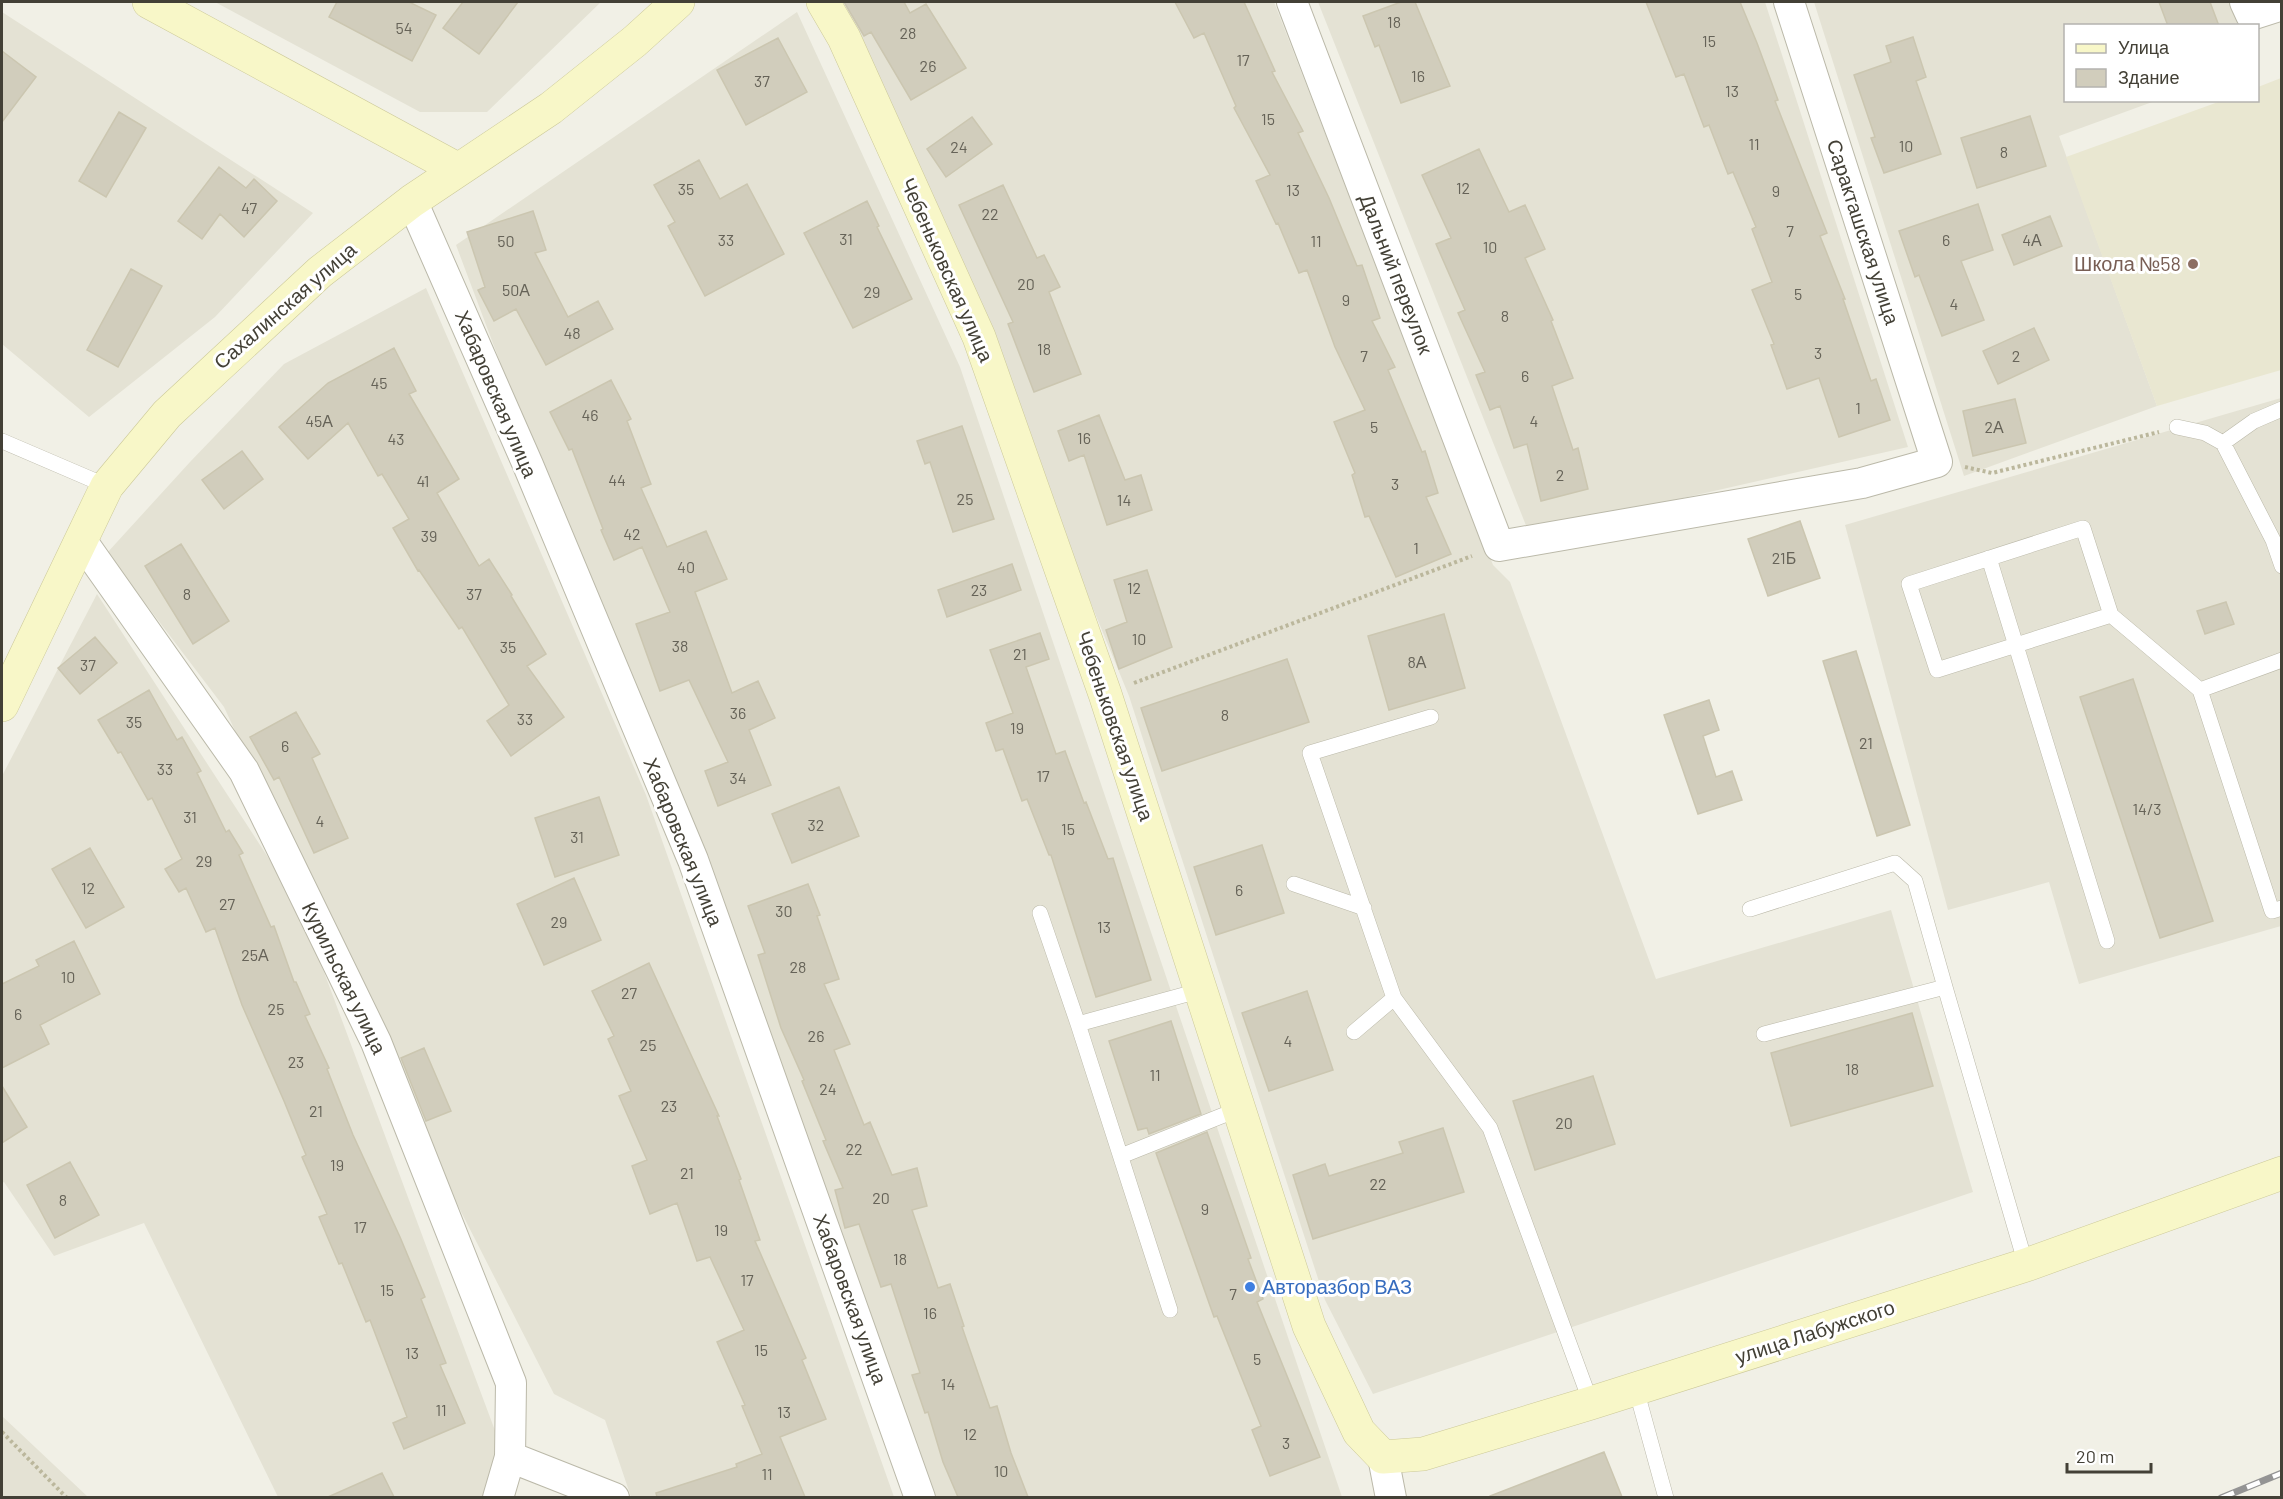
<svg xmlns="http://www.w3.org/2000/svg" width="2283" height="1499" viewBox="0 0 2283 1499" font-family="Barlow,sans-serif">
	<rect width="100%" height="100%" fill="#f1f0e6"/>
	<path fill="#e4e2d4" d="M215,2H601L487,112H420Z
		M844,2H1274L1493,565L1510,582L1656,979L1891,910L1973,1192L1373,1394L1325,1300L1129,696Z
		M1318,2H1765L1908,447L1529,533Z
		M1814,2H2231L2241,25L2066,26V100L2155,101L2059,136L2157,406L1964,476Z
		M2,12L313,213L215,317L89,417L2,344Z
		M797,12L960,367L1342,1497H927L456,245Z
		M426,288L646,795L894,1497H631L605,1420L554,1394L425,1141L224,707L107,553L190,462L284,364Z
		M2281,398V926L2079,984L2049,882L1948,910L1845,525Z
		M97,594L299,905L500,1444L484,1497H278L144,1223L54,1256L4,1182L2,1183V776Z
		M2,1416L88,1497H2Z"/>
	<path fill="#e9e7d1" d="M2281,78V370L2157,406L2066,157L2221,101L2258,100V87Z"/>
	<path fill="#d1cdbc" stroke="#cbc6b0" stroke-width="1.5" d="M337,2H409L436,15L412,61L329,17Z
		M463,2H518L479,54L443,28Z
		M844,2H904L910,13L926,4L966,68L911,100L871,32L864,36Z
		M1175,2H1244L1275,71L1272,72L1303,131L1298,133L1329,198L1357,266L1362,265L1380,318L1372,321L1395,367L1388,370L1422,452L1425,451L1438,493L1426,497L1451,554L1396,577L1369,516L1365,517L1352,475L1355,473L1334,422L1365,410L1335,347L1307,270L1299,273L1278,223L1276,224L1256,181L1270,175L1234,108L1236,106L1204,33L1194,38Z
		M1401,2H1415L1450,86L1401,103L1379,45L1375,47L1363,16Z
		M1646,2H1740L1757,43L1778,100L1775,101L1827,233L1820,236L1845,299H1843L1871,381L1876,379L1890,420L1839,437L1819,378L1787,389L1771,345L1774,344L1752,290L1772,282L1752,229L1756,227L1733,172L1728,174L1709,125L1704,127L1684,74L1676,77Z
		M2159,2H2210L2219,26H2168Z
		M1913,37L1926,77L1916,81L1941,154L1884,173L1871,138L1875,137L1854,75L1891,62L1886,46Z
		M778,38L807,92L746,125L717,70Z
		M2,51L36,77L2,122Z
		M119,112L146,128L106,197L79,181Z
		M2030,116L2046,166L1977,188L1961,138Z
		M972,117L992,144L946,177L927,149Z
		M1479,149L1509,212L1525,205L1545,249L1525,258L1553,320L1551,321L1573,378L1552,386L1573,450L1578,448L1588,489L1541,501L1527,444L1514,448L1500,406L1490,410L1476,375L1485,372L1458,313L1465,310L1436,244L1451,238L1422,175Z
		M699,160L720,199L747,184L784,254L705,296L668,226L675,222L654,185Z
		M219,167L246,188L254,179L277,201L244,237L220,214L202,239L178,221Z
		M1003,185L1037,258L1044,255L1060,287L1049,292L1081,374L1034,392L1008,324L1013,322L959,205Z
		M867,201L879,226L877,227L912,299L853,328L804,233Z
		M1978,204L1993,250L1961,261L1984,320L1942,336L1919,275L1915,277L1899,231Z
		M533,211L546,250L535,253L568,317L598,301L613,329L546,365L516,309L494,321L478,290L485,287L467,232Z
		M2050,216L2062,246L2014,265L2002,235Z
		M131,269L162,286L118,367L87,350Z
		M2034,328L2049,360L1998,384L1983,351Z
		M394,348L416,391L409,394L459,479L437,493L479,566L489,559L512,595L511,596L546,654L527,666L564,717L511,756L487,721L509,705L462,627L459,629L419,570L418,571L393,528L409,519L382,474L378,476L348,423L308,459L279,427L328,383Z
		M611,380L631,419L627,421L651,484L641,488L667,547L706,531L727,579L695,592L732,693L758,681L775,718L749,730L771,785L718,806L705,771L728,762L689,680L660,691L636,624L670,612L642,547L614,560L601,530L603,529L572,449L569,450L550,412Z
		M2015,399L2026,443L1973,456L1963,411Z
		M1099,415L1125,480L1141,475L1152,510L1107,525L1084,455L1069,461L1058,431Z
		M962,426L994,519L953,532L930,462L925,464L917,441Z
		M242,451L263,479L224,509L202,480Z
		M1800,521L1820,578L1768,596L1748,539Z
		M181,544L229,621L193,644L145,566Z
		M1012,564L1021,590L947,617L938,590Z
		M1147,570L1172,647L1119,669L1106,630L1127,622L1114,580Z
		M2226,602L2234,624L2205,634L2197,611Z
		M1444,614L1465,688L1389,710L1368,636Z
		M1040,633L1049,659L1026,667L1056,754L1065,751L1084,803L1086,802L1108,859L1113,858L1151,980L1096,997L1051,855H1049L1027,799L1022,801L1003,749L996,751L986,723L1013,713L990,650Z
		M95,637L117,663L80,694L58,668Z
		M1856,651L1910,825L1877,836L1823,661Z
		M1287,659L1309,722L1162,771L1141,708Z
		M2133,679L2213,921L2160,938L2080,697Z
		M149,690L177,740L182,737L201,771L197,773L226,832L229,830L243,853L239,855L271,927L274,926L294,982H296L310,1014L305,1016L329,1068L327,1069L353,1135L400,1237L425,1297L421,1299L446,1363L440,1365L465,1423L404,1449L393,1423L407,1417L370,1320L366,1322L342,1263L339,1264L319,1217L327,1214L302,1157L306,1155L284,1101L242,1005L215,928L206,932L186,888L179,892L165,869L182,859L152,798L148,800L121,752L118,753L98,720Z
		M1709,700L1719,730L1703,736L1716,777L1732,771L1742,800L1698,814L1664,715Z
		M296,712L320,754L312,758L348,838L314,853L279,777L274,780L250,737Z
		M839,787L859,836L792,863L772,814Z
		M599,797L619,855L555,877L535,818Z
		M1262,845L1284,913L1216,935L1194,867Z
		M90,848L124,907L86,928L52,869Z
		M574,878L601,940L544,965L517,904Z
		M808,884L820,915L817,916L839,979L824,984L850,1044L834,1050L864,1125L870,1122L892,1175L917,1168L927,1206L912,1210L938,1288L950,1284L964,1326L962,1327L990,1408L997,1406L1011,1453L1028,1497H958L943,1462L928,1412L925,1413L912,1375L920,1373L891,1284L881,1287L859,1224L845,1228L835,1190L843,1188L823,1141L826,1140L802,1081L804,1080L781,1028L758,955L765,953L748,906Z
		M74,941L100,994L40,1025L49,1044L2,1068V984L39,966L36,960Z
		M649,963L719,1116H717L741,1179L739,1180L760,1240L755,1241L806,1358L802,1360L826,1419L780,1437L805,1497H657L656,1493L737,1467L736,1464L762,1454L742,1406L745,1405L717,1342L744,1330L710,1257L697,1261L677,1203L650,1214L632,1166L647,1160L619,1096L631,1091L608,1039L614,1036L592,991Z
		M1307,991L1333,1070L1269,1091L1242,1013Z
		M1912,1013L1933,1086L1791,1126L1771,1053Z
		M1171,1021L1201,1114L1149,1134L1147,1128L1138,1130L1109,1041Z
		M424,1048L451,1111L426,1121L401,1058Z
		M1593,1076L1615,1144L1535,1170L1513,1101Z
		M2,1086L27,1127L2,1143Z
		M1443,1128L1464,1192L1313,1239L1293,1175L1325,1164L1329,1176L1403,1153L1399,1142Z
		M1207,1132L1251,1258L1248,1259L1263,1299L1257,1302L1320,1457L1270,1476L1252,1430L1261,1426L1217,1316L1214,1317L1156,1153Z
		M70,1162L99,1215L55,1238L27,1185Z
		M1604,1452L1622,1497H1490V1496Z
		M382,1473L394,1497H328Z"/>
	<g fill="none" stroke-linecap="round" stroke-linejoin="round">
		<defs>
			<path id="lane" d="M2177,427L2205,433L2223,443L2273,540L2282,566
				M2,441L107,486
				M2223,443L2254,421L2282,409
				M1989,558L2107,941
				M2111,615L1937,670L1909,584L2083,528L2111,615L2200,690
				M2282,660L2200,690L2272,911L2282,908
				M1431,717L1310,753L1394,998L1490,1128L1591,1403
				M1294,884L1364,908
				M1750,909L1895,863L1915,881L1945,987
				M1040,913L1078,1024L1170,1310
				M1078,1024L1202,990
				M1354,1032L1394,998
				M1764,1034L1945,987L2026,1265
				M1121,1156L1239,1109
				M1636,1389L1666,1498"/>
			<path id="street" d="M1292,2L1499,546L1862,483L1937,462L1789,2
				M2245,2L2251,15L2282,5
				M412,201L528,465L693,860L920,1498
				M81,540L244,771L376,1042L511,1383L510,1457L498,1498
				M510,1457L614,1498
				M1383,1457L1391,1498"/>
			<path id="secondary" d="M149,2L457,169
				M823,2L844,38L979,337L1105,694L1309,1326L1359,1432L1383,1457L1423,1454L1591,1403L2026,1265L2282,1173
				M2,705L107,486L167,414L320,272L412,201L551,108L635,41L678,2"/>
		</defs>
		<use href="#lane" stroke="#bbb9a9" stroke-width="16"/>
		<use href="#street" stroke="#bbb9a9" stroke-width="32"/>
		<use href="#secondary" stroke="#ccc999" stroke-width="34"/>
		<path stroke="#bbb79c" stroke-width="4" stroke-dasharray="3 3" stroke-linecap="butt" d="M1965,467L1992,473L2159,432
			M1134,683L1472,556
			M2,1432L67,1498"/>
		<use href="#lane" stroke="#fff" stroke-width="15"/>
		<use href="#street" stroke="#fff" stroke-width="30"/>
		<use href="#secondary" stroke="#f8f7c8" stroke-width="33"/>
		<defs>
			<path id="rail" d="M2221,1498L2282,1473"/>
		</defs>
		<use href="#rail" stroke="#949494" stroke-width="7"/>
		<use href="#rail" stroke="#fff" stroke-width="4.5" stroke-dasharray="14" stroke-linecap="butt"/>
	</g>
	<circle fill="#8d6e63" stroke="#fff" stroke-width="2" cx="2193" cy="264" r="6"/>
	<circle fill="#3f7fe0" stroke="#fff" stroke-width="2" cx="1250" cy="1287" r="6"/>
	<g text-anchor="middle" stroke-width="6" stroke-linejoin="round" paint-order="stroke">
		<g font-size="16" fill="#666358">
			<text x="1394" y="28">18</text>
			<text x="404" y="34">54</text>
			<text x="908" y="39">28</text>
			<text x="1709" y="47">15</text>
			<text x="1243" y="66">17</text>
			<text x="928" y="72">26</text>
			<text x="1418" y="82">16</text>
			<text x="762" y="87">37</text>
			<text x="1732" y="97">13</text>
			<text x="1268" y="125">15</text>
			<text x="1754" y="150">11</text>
			<text x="1906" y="152">10</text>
			<text x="959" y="153">24</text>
			<text x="2004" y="158">8</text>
			<text x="1463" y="194">12</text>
			<text x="686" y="195">35</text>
			<text x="1293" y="196">13</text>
			<text x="1776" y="197">9</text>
			<text x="249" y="214">47</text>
			<text x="990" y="220">22</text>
			<text x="1790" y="237">7</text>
			<text x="846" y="245">31</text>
			<text x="726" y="246">33</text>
			<text x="1946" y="246">6</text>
			<text x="2032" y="246">4А</text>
			<text x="506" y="247">50</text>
			<text x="1316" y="247">11</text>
			<text x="1490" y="253">10</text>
			<text x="1026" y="290">20</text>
			<text x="516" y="296">50А</text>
			<text x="872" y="298">29</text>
			<text x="1798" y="300">5</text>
			<text x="1346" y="306">9</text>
			<text x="1954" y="310">4</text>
			<text x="1505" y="322">8</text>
			<text x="572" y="339">48</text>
			<text x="1044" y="355">18</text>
			<text x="1818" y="359">3</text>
			<text x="1364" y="362">7</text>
			<text x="2016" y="362">2</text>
			<text x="1525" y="382">6</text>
			<text x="379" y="389">45</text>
			<text x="1858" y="414">1</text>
			<text x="590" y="421">46</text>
			<text x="319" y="427">45А</text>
			<text x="1534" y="427">4</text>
			<text x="1374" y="433">5</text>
			<text x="1994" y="433">2А</text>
			<text x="1084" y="444">16</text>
			<text x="396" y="445">43</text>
			<text x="1560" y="481">2</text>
			<text x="617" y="486">44</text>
			<text x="423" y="487">41</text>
			<text x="1395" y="490">3</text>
			<text x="965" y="505">25</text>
			<text x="1124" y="506">14</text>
			<text x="632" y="540">42</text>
			<text x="429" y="542">39</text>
			<text x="1416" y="554">1</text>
			<text x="1784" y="564">21Б</text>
			<text x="686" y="573">40</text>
			<text x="1134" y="594">12</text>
			<text x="979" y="596">23</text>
			<text x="187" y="600">8</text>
			<text x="474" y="600">37</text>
			<text x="1139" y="645">10</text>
			<text x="680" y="652">38</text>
			<text x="508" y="653">35</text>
			<text x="1020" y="660">21</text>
			<text x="1417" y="668">8А</text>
			<text x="88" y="671">37</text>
			<text x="738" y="719">36</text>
			<text x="1225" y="721">8</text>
			<text x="525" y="725">33</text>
			<text x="134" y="728">35</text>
			<text x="1017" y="734">19</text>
			<text x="1866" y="749">21</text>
			<text x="285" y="752">6</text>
			<text x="165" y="775">33</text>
			<text x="1043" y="782">17</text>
			<text x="738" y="784">34</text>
			<text x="2147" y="815">14/3</text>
			<text x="190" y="823">31</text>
			<text x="320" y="827">4</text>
			<text x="816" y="831">32</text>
			<text x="1068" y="835">15</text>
			<text x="577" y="843">31</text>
			<text x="204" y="867">29</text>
			<text x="88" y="894">12</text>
			<text x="1239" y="896">6</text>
			<text x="227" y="910">27</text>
			<text x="784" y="917">30</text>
			<text x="559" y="928">29</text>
			<text x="1104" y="933">13</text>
			<text x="255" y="961">25А</text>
			<text x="798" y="973">28</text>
			<text x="68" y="983">10</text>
			<text x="629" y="999">27</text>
			<text x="276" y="1015">25</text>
			<text x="18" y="1020">6</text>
			<text x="816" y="1042">26</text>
			<text x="1288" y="1047">4</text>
			<text x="648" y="1051">25</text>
			<text x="296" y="1068">23</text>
			<text x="1852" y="1075">18</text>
			<text x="1155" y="1081">11</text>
			<text x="828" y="1095">24</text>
			<text x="669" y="1112">23</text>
			<text x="316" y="1117">21</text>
			<text x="1564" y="1129">20</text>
			<text x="854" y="1155">22</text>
			<text x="337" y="1171">19</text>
			<text x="687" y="1179">21</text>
			<text x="1378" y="1190">22</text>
			<text x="881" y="1204">20</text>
			<text x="63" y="1206">8</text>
			<text x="1205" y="1215">9</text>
			<text x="360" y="1233">17</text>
			<text x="721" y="1236">19</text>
			<text x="900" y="1265">18</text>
			<text x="747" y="1286">17</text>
			<text x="387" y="1296">15</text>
			<text x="1233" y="1300">7</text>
			<text x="930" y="1319">16</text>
			<text x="761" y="1356">15</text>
			<text x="412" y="1359">13</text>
			<text x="1257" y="1365">5</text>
			<text x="948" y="1390">14</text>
			<text x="441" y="1416">11</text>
			<text x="784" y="1418">13</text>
			<text x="970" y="1440">12</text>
			<text x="1286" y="1449">3</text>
			<text x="1001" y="1477">10</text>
			<text x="767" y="1480">11</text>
		</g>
		<g font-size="20" fill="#434036" stroke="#fff">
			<text transform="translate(1863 232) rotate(72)" y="7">Саракташская улица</text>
			<text transform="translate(947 270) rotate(66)" y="7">Чебеньковская улица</text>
			<text transform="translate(1396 274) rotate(69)" y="7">Дальний переулок</text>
			<text transform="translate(285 306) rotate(-41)" y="7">Сахалинская улица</text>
			<text transform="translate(496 394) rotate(67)" y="7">Хабаровская улица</text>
			<text transform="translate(1115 726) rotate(71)" y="7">Чебеньковская улица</text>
			<text transform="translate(683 842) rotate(68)" y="7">Хабаровская улица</text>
			<text transform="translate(344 978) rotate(64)" y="7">Курильская улица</text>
			<text transform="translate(850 1299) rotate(70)" y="7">Хабаровская улица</text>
			<text transform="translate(1815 1332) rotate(-18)" y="7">улица Лабужского</text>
		</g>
		<g font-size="20" fill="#785e54" stroke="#fff" text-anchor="end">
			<text x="2181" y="271">Школа №58</text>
		</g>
		<g font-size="20" fill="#366cbe" stroke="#fff" text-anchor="start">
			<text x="1262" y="1294">Авторазбор ВАЗ</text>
		</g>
	</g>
	<rect width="2283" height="1499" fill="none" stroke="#434036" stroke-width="6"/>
	<rect x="2064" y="24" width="195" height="78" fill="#ffffff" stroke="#b4b3af" stroke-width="1.5"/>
	<rect x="2076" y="44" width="30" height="9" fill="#f8f7c8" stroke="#b4b3af" stroke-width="1.5"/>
	<text x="2118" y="54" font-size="18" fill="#434036">Улица</text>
	<rect x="2076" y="69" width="30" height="18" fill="#d1cdbc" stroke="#b4b3af" stroke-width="1.5"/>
	<text x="2118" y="84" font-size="18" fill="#434036">Здание</text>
	<path d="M2067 1463v9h84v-9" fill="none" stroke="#434036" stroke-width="3"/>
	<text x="2076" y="1463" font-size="18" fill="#434036" stroke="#ffffff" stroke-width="4.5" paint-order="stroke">20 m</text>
</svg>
